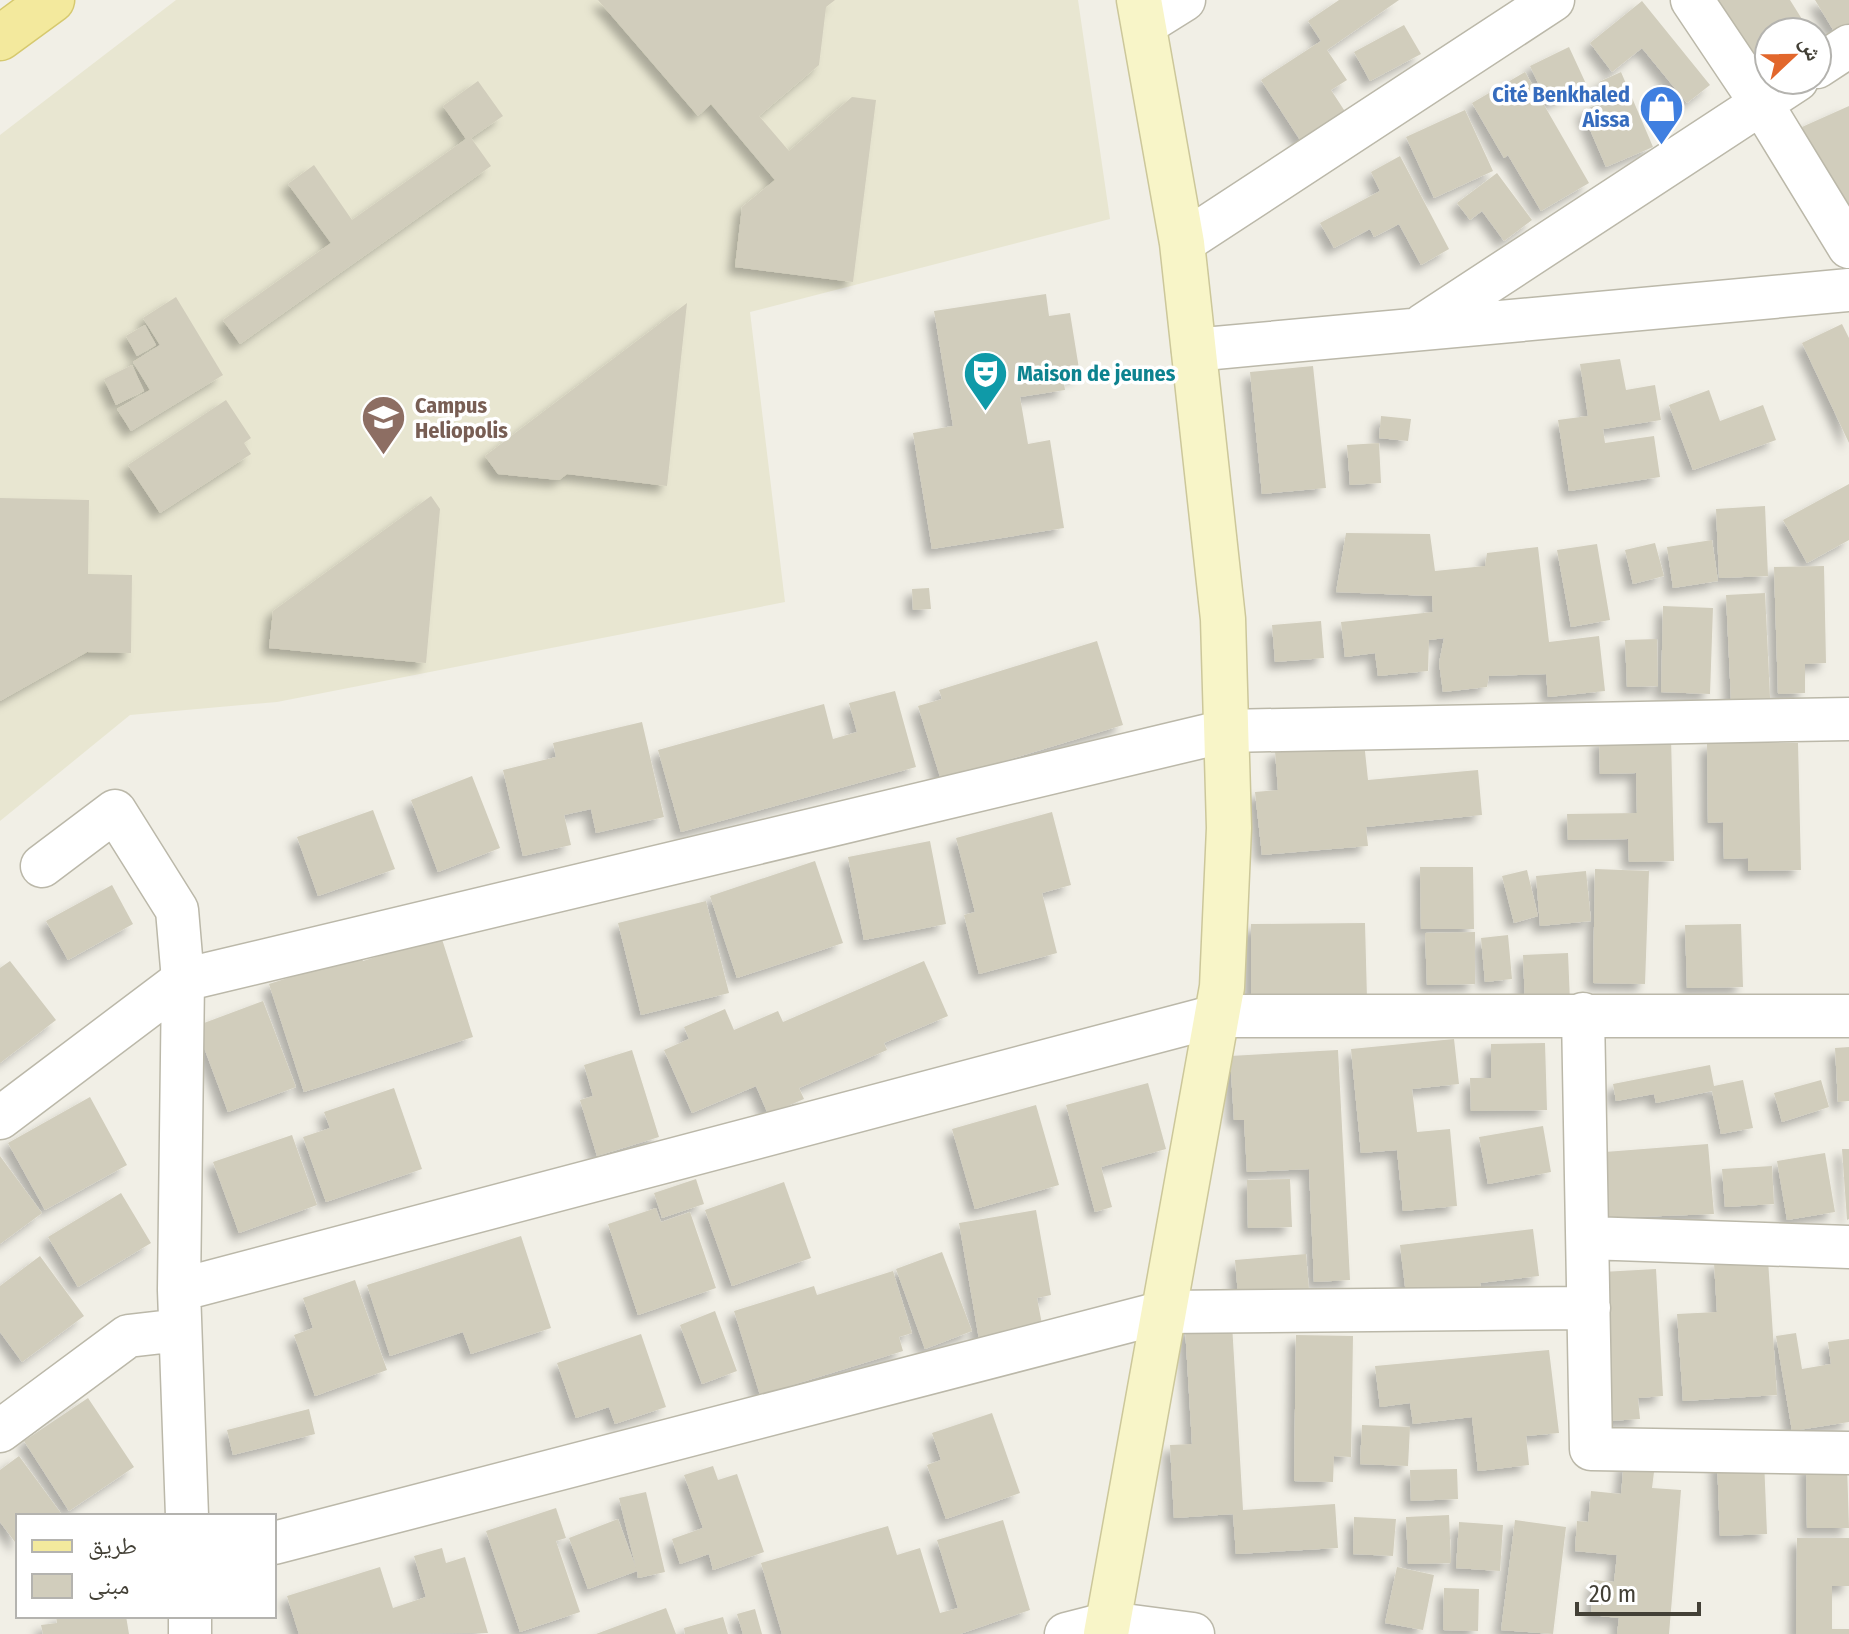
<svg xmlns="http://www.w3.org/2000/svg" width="1849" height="1634" viewBox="0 0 1849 1634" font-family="'Fira Sans Condensed','Noto Naskh Arabic',sans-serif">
	<defs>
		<filter id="shadow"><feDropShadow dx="-7" dy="7" stdDeviation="4" flood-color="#0004"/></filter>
	</defs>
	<rect width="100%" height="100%" fill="#f1efe6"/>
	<path fill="#e8e6d1" d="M176,0H1078L1110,219L750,312L785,602L277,702L130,715L0,821V135Z"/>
	<path fill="#d1cdbc" filter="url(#shadow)" d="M598,0H835L826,7L819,65L759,116L789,151L852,97L876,100L853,282L735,267L742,207L775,180L711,104L698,116Z
		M1339,0H1399L1327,50L1347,80L1331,90L1346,113L1302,143L1261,80L1321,41L1308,21Z
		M1718,0H1790L1810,32H1769L1767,78Z
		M1815,0H1849V24L1835,33Z
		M1642,1L1710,85L1687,103L1642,48L1612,72L1590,43Z
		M1404,25L1421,54L1370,81L1354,52Z
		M1569,47L1587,86L1548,104L1530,66Z
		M1525,72L1589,183L1541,211L1508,155L1504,158L1472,103Z
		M1621,72L1653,147L1606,167L1582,111L1607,100L1599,82Z
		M478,81L503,116L471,138L491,166L240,344L223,320L331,243L288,184L314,165L352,220L466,139L443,106Z
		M1849,106V231L1802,127Z
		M1465,110L1493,171L1434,198L1406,137Z
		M1400,156L1449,249L1421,265L1399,224L1374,237L1370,229L1334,248L1320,223L1380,191L1371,172Z
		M1497,173L1532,220L1504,241L1482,211L1470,220L1457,203Z
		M1046,294L1049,316L1070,313L1080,375L1063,378L1065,390L1020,397L1028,444L1050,440L1064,528L932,549L913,433L953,426L934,311Z
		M176,297L223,375L131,431L117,409L150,390L133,362L160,345L143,318Z
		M687,303L667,486L567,474L559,480L498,474L485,456Z
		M1842,324L1849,338V443L1802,343Z
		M145,325L156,345L137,356L126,336Z
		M1620,359L1626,390L1655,385L1661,420L1603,429L1605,443L1654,436L1660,477L1569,491L1558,420L1588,416L1580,364Z
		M132,365L144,391L116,405L104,379Z
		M1313,366L1326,488L1262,494L1250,372Z
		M1709,390L1720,421L1763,405L1776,440L1693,470L1669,405Z
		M226,400L251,438L244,443L251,454L160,513L128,465Z
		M1381,416L1411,419L1408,441L1379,438Z
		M1379,443L1381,483L1350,485L1347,445Z
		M1849,484V540L1807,563L1783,520Z
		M431,496L440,509L426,663L269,648L273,611Z
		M0,498L89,500L88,574L132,575L131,653L87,652L0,701Z
		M1765,506L1768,576L1719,578L1716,509Z
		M1346,533L1430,534L1435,571L1485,566L1487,553L1538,547L1549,642L1599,636L1605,691L1548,697L1546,674L1489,676L1487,687L1443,692L1439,663L1444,638L1429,640L1428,671L1378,676L1375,653L1345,657L1341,622L1433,612L1432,596L1336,592Z
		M1712,540L1718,581L1673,588L1667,547Z
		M1655,543L1664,576L1633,584L1625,550Z
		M1597,544L1610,620L1571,627L1557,550Z
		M1824,566L1826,663L1805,664V693L1778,694L1774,567Z
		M929,588L931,609L913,610L912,589Z
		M1765,593L1770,698L1731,700L1726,595Z
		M1663,606L1713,608L1710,694L1661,692Z
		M1321,621L1324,658L1275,662L1272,625Z
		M1657,639L1658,686L1627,687L1625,640Z
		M1097,641L1123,725L941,780L918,706L942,699L939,690Z
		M895,691L916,767L681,832L658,750L824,704L833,739L857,732L849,703Z
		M642,722L664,817L596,833L591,809L564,815L571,845L523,856L503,770L556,757L553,743Z
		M1671,737L1674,861L1629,862L1628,839L1568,840L1567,814L1637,813L1636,773L1600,774L1599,739Z
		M1364,742L1368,780L1478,770L1482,815L1366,827L1368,846L1262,855L1255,792L1278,790L1275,751Z
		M1707,743H1798L1801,870L1748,871V858L1724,859L1723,822L1708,823Z
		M472,776L500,848L438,872L411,800Z
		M373,810L395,869L318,896L297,837Z
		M1052,812L1071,885L1042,893L1057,953L979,974L964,915L975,912L956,838Z
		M930,841L946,924L864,940L848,857Z
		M815,861L843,943L737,978L710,896Z
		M1420,867H1473L1474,929H1421Z
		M1595,869L1649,871L1645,984L1593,983Z
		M1527,870L1538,916L1514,923L1502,876Z
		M1586,871L1591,921L1540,926L1536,876Z
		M112,885L133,924L68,960L46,921Z
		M706,901L729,993L641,1015L618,923Z
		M1365,923L1367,999L1251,1001V924Z
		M1741,924L1743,987L1687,988L1685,925Z
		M1475,932V984L1427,985L1425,933Z
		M1508,935L1512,979L1485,982L1481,938Z
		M441,936L473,1037L304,1092L269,984L360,955L363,961Z
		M1568,953L1570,1002L1525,1004L1523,955Z
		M10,961L56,1020L0,1063V968Z
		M924,961L948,1016L884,1043L887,1050L799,1088L804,1099L768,1114L756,1086L692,1113L664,1050L689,1039L684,1027L725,1009L734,1030L778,1011L783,1022Z
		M263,1001L296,1087L228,1112L196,1026Z
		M1454,1039L1459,1084L1412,1089L1417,1132L1450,1129L1457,1206L1403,1211L1397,1150L1361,1153L1351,1049Z
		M1545,1043L1547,1110L1471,1111L1470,1078H1491V1044Z
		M1849,1047V1101L1838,1102L1835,1048Z
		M632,1050L659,1137L597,1156L580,1100L593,1096L584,1065Z
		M1338,1050L1350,1280L1314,1282L1309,1169L1247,1172L1244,1120H1234L1230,1056Z
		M1710,1065L1714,1086L1743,1080L1753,1128L1721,1134L1712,1091L1656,1103L1654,1094L1616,1101L1613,1084Z
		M1821,1080L1829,1107L1782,1122L1774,1093Z
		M1148,1083L1166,1149L1101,1167L1112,1207L1095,1212L1066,1105Z
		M394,1088L422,1169L326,1202L303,1137L330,1128L324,1112Z
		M90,1097L127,1165L45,1210L8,1143Z
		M1036,1105L1059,1185L975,1209L952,1129Z
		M1543,1126L1551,1172L1488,1184L1479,1137Z
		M292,1135L317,1205L239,1233L213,1162Z
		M1708,1144L1714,1214L1584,1219L1579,1154Z
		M1842,1149H1849V1219L1847,1220Z
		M1825,1153L1835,1212L1787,1220L1777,1161Z
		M0,1156L42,1213L0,1244Z
		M1772,1166L1774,1204L1725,1207L1722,1169Z
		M696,1179L704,1204L662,1218L654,1193Z
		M1290,1179L1292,1227L1248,1228L1247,1180Z
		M784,1182L811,1258L732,1286L705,1210Z
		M121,1193L151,1243L78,1287L48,1237Z
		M656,1208L661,1222L690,1212L716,1288L638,1315L608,1224Z
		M1036,1210L1051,1295L1037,1298L1045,1340L981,1351L959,1223Z
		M1533,1229L1539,1276L1480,1283L1482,1294L1407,1303L1400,1245Z
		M521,1236L551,1328L471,1354L463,1332L390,1356L367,1285Z
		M942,1252L972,1331L925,1349L896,1269Z
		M1306,1254L1310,1301L1239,1306L1235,1260Z
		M40,1256L84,1316L22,1362L0,1332V1286Z
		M1768,1260L1777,1395L1683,1401L1677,1314L1717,1312L1714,1263Z
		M1656,1269L1663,1396L1638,1398L1640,1419L1608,1421L1602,1272Z
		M893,1271L912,1333L899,1337L903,1351L760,1395L734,1311L814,1286L817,1295Z
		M355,1280L387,1370L315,1396L294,1335L313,1328L303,1298Z
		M715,1311L737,1371L702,1384L680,1325Z
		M1232,1324L1243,1510L1335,1504L1338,1548L1236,1554L1233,1514L1174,1518L1170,1445L1192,1444L1185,1327Z
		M1796,1333L1802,1369L1831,1364L1828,1342L1849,1339V1422L1792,1431L1776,1336Z
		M641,1334L666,1407L615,1424L609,1407L576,1418L557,1363Z
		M1296,1335L1353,1336L1351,1457L1334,1456L1333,1482L1294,1481Z
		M1549,1350L1559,1433L1526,1436L1529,1465L1478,1471L1472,1417L1413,1424L1410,1403L1380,1407L1375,1366Z
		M88,1398L134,1467L69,1511L24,1441Z
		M309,1409L315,1434L233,1455L227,1430Z
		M992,1413L1020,1493L946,1519L927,1465L941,1460L932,1433Z
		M1362,1425L1410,1427L1408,1466L1360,1464Z
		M19,1456L63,1516H18V1546L0,1522V1470Z
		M1764,1459L1767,1534L1720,1536L1717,1460Z
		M1624,1461L1655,1464L1652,1488L1681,1490L1669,1634H1617L1619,1618L1591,1615L1594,1580L1614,1582L1617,1555L1575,1551L1577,1521L1588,1522L1591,1491L1621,1494Z
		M1806,1464H1847L1849,1528H1807Z
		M713,1466L718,1480L737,1474L764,1552L713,1570L709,1554L680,1564L672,1539L703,1528L684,1475Z
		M1457,1469L1458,1499L1411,1501L1410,1470Z
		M646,1492L665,1572L638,1578L637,1571L588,1589L569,1538L618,1519L636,1568L619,1498Z
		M556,1508L566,1538L556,1541L580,1612L520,1632L486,1531Z
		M1449,1515L1451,1563L1408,1564L1406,1517Z
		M1354,1517L1396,1519L1393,1556L1353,1554Z
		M1003,1520L1030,1610L960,1634H782L761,1563L888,1526L897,1555L920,1548L940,1613L958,1608L937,1540Z
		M1515,1520L1566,1527L1553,1634L1501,1630Z
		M1459,1522L1503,1525L1500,1571L1456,1568Z
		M1797,1538H1849V1586H1832V1629H1849V1634H1796Z
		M442,1548L446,1563L465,1557L488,1633L299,1634L287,1596L380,1567L393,1608L426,1597L414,1556Z
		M1397,1567L1434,1575L1423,1630L1385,1623Z
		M1444,1588L1479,1589L1478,1631L1443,1630Z
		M666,1608L676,1634H596Z
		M755,1609L762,1634H743L737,1614Z
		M56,1616H126L129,1634H43L41,1625L57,1623Z
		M723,1617L728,1634H685L684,1628Z"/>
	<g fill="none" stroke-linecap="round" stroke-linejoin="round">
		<defs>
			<path id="minor" d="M1692,0L1761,103L1849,247
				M1144,25L1184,0
				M1817,67L1849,46
				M1182,243L1553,0
				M1423,325L1797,80
				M1193,350L1849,290
				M42,866L115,811L177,910L183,980L179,1290L187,1516
				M1583,1014L1591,1449L1849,1453
				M0,1118L183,980L1226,731L1849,719
				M1588,1238L1849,1247
				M179,1290L1216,1016H1849
				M0,1431L128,1336L180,1330
				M274,1543L1164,1312L1589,1308
				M190,1616V1634
				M1066,1634L1109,1623L1193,1634"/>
			<path id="secondary" d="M1106,1634L1222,987L1229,828L1223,619L1182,243L1139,0"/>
			<path id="primary" d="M0,38L52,0"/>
		</defs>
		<use href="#minor" stroke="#bbb8a9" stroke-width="45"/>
		<use href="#secondary" stroke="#ccc79a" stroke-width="47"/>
		<use href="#primary" stroke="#d6c96f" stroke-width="47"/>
		<use href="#minor" stroke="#fff" stroke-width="42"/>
		<use href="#secondary" stroke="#f8f5c8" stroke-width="44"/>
		<use href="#primary" stroke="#f3e99d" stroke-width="44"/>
	</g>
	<defs>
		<symbol id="shop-pin" viewBox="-11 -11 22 30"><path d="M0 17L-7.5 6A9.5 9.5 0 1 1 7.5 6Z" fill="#3f7fe0" stroke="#fff"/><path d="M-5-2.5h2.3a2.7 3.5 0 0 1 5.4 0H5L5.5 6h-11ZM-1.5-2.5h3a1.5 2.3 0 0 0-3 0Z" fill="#fff"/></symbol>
		<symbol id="theatre-pin" viewBox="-11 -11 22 30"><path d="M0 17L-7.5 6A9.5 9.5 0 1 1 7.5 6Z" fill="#0f9aa8" stroke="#fff"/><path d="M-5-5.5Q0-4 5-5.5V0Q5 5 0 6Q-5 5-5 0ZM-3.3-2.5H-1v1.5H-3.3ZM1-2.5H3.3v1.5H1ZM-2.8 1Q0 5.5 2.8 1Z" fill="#fff"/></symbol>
		<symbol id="university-pin" viewBox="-11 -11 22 30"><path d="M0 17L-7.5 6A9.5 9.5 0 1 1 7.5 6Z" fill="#8d6e63" stroke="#fff"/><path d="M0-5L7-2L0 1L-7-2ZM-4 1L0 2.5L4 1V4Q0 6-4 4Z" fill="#fff"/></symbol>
	</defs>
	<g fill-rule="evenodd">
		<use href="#shop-pin" x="1636" y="82" width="51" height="69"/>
		<use href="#theatre-pin" x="960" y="348" width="51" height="69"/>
		<use href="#university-pin" x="358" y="392" width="51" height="69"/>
	</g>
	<g text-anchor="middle" stroke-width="7" stroke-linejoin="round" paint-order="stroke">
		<g font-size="22" font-weight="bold" fill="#366cbe" stroke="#fff" text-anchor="end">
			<text x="1630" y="102">Cité Benkhaled<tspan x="1630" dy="25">Aissa</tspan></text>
		</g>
		<g font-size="22" font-weight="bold" fill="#0d838f" stroke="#fff" text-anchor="start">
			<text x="1017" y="381">Maison de jeunes</text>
		</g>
		<g font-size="22" font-weight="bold" fill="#785e54" stroke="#fff" text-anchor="start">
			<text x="415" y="413">Campus<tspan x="415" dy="25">Heliopolis</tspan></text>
		</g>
	</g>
	<rect x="16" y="1514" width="260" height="104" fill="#ffffff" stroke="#b4b3af" stroke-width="2"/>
	<rect x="32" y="1540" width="40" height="12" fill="#f3e99d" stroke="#b4b3af" stroke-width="2"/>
	<text x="88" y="1554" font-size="24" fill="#434036">طريق</text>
	<rect x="32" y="1574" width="40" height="24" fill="#d1cdbc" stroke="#b4b3af" stroke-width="2"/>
	<text x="88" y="1594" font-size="24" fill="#434036">مبنى</text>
	<g transform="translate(1793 56) rotate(68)"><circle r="38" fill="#ffffff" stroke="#b4b3af" stroke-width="2"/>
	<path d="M0-6L14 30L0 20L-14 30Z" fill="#e2672c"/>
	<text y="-12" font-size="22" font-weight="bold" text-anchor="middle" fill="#434036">ش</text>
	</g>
	<path d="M1577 1602v12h122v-12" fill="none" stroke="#434036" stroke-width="4"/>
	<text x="1589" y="1602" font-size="24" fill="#434036" stroke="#ffffff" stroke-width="6" paint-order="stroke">20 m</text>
</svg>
